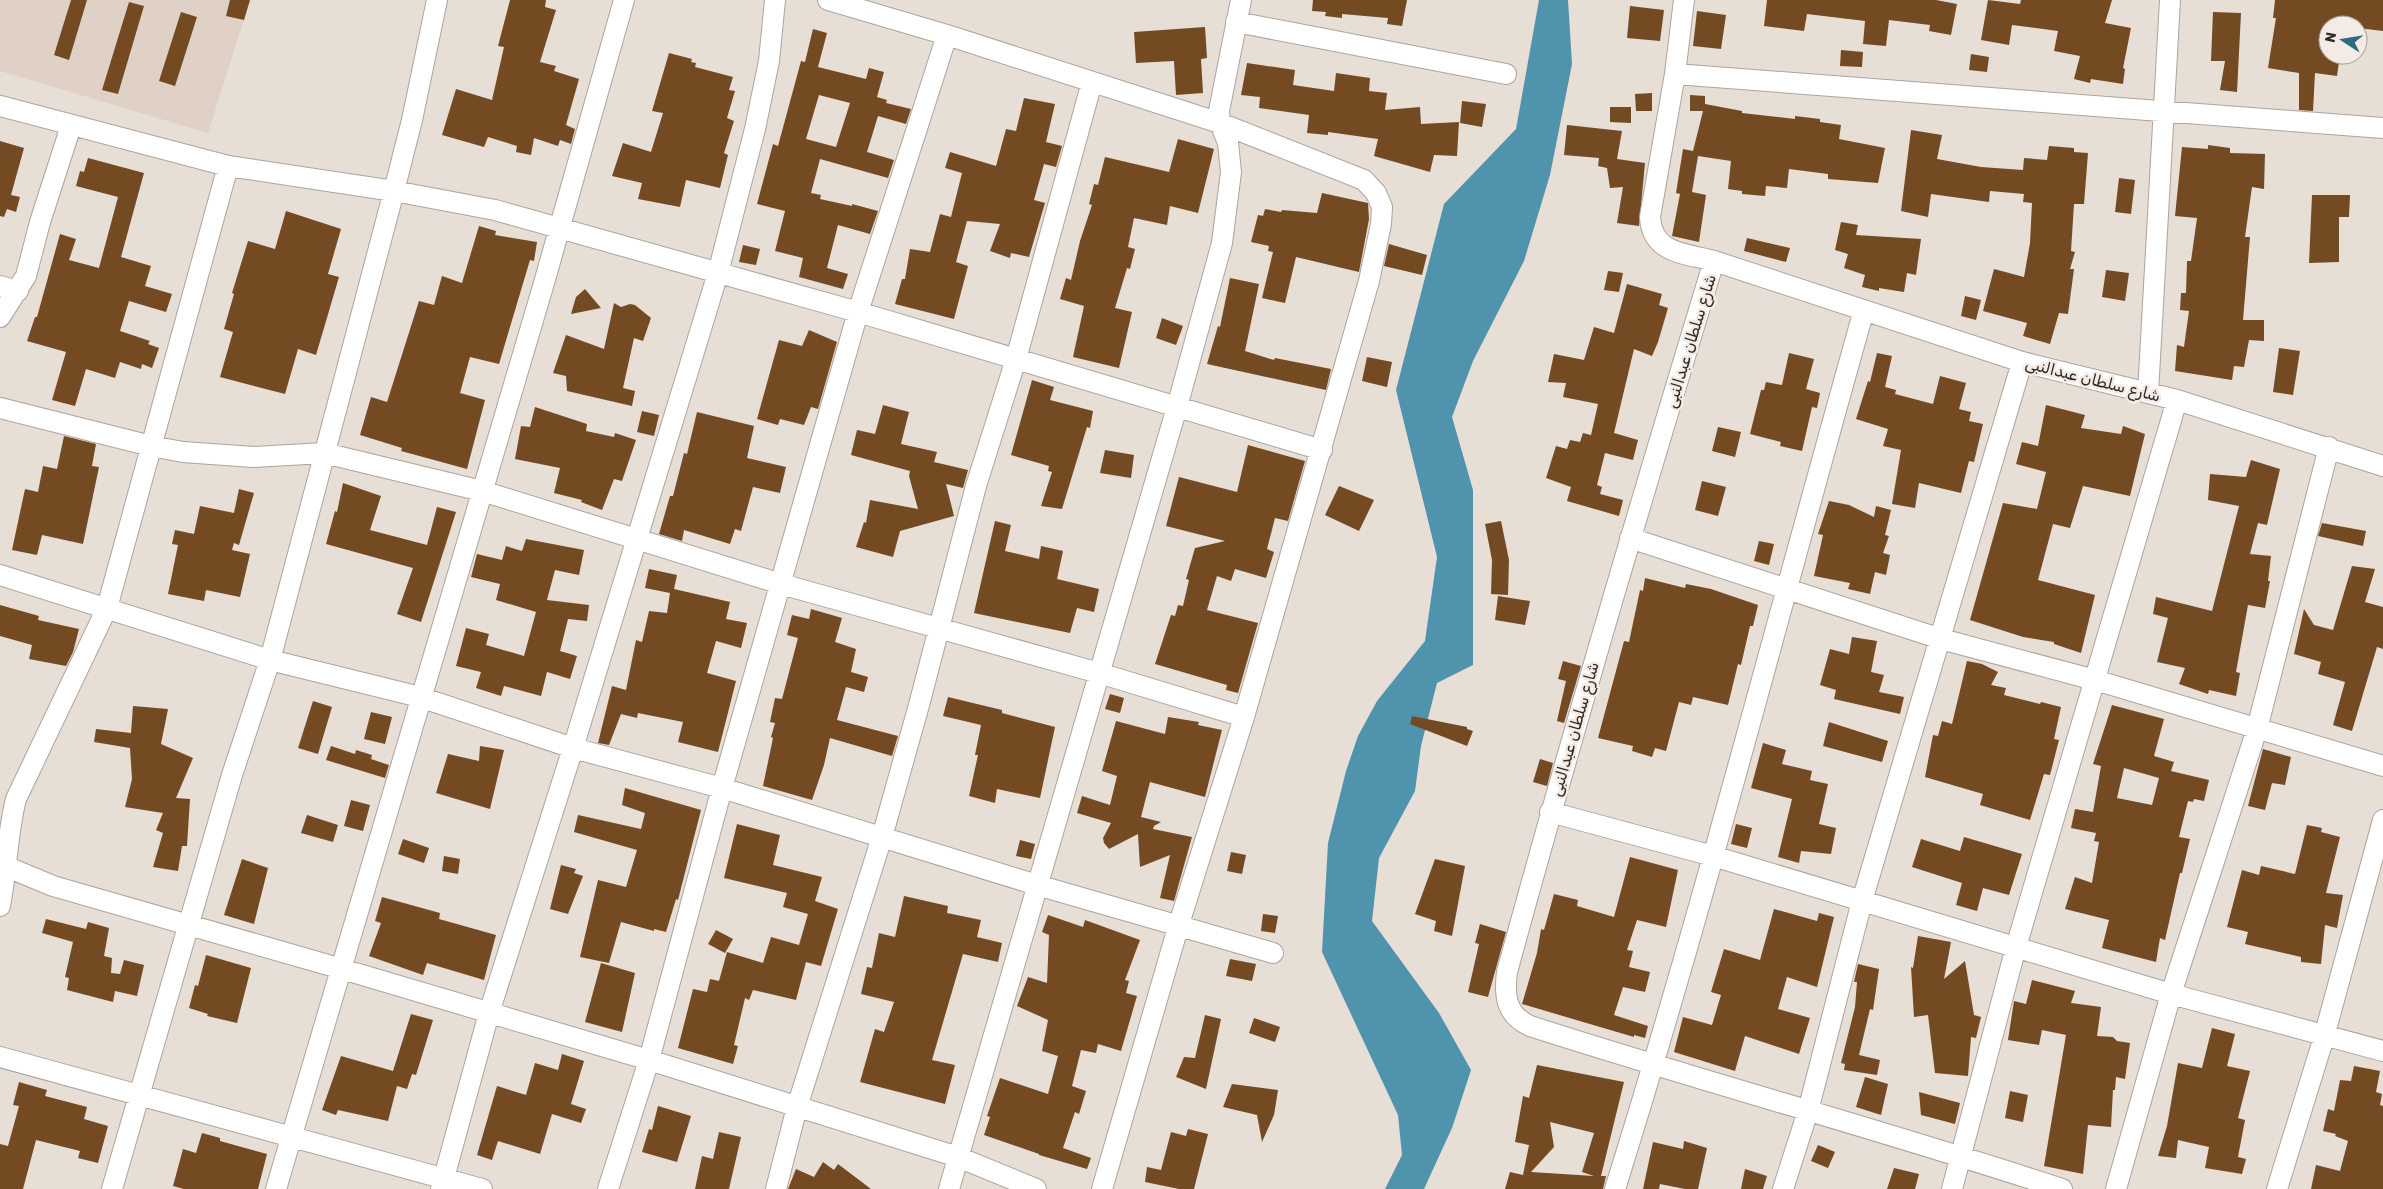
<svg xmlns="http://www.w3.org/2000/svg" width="2383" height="1189" viewBox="0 0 2383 1189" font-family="Rubik,Vazirmatn,sans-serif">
	<rect width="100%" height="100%" fill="#e7ded6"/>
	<path fill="#dfd1c5" d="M0,0H250L208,133L0,71Z"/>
	<path fill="#5093ac" d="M1539,0H1568L1572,64L1550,175L1524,261L1473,361L1452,417L1473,490V665L1437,683L1421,746L1415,791L1379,858L1372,921L1439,1013L1471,1070L1452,1128L1424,1189H1385L1402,1155L1398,1115L1322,952L1328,843L1346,771L1358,736L1377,701L1425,641L1437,557L1396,390L1444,204L1516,129Z"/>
	<path fill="#744a23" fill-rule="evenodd" d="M71,0H87L69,60L54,55Z
		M230,0H250L244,20L226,16Z
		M510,0H546L545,7L556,10L540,62L556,66L554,71L579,79L566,125L575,129L571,144L560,140L558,146L534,138L531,155L516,152L517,146L488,137L484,147L442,135L456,89L492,100L504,47L498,46Z
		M1313,0H1407L1402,26L1387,24L1388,18L1342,14V18L1325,16L1326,12L1312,11Z
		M1767,0H1936L1957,4L1951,35L1929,31L1930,25L1889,20L1886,46L1863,44L1865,21L1807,14L1804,31L1764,26Z
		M1988,0L2020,4L2021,0H2112L2105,23L2131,28L2123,68L2125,69L2123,84L2091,79L2090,83L2074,79L2080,56L2054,51L2058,31L2012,25L2009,45L1981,40Z
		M2275,0H2383V31L2358,28V25H2328V55H2340L2337,76L2315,73L2313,111L2299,110V73L2268,68L2276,18H2273Z
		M129,2L144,6L118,94L102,90Z
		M1630,6L1664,10L1660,41L1627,38Z
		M1697,11L1726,15L1721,49L1693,46Z
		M181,12L197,17L175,86L159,81Z
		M2213,12L2241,13L2237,92L2220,90L2225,61H2211Z
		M1205,27L1207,58L1201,59L1203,93L1176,95L1174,61L1136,63L1134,32Z
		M813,29L827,33L818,67L866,79L869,68L884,72L877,97L887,100L886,103L911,109L906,124L878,116L867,152L894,160L888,178L820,159L811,193L821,195L820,199L852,206V204L878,211L870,234L838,225L827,268L848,274L843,289L799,277L803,258L775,251L785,211L757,204L773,144L778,146L801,61L805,62ZM819,95L850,103L836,147L806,139Z
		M1841,50L1863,52L1862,67L1840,66Z
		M669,53L692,59L691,62L696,63L695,67L733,77L729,90L735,91L727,118L734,121L724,153L728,155L720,188L686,180L680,207L638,199L642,183L612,176L623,143L651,152L663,113L652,111Z
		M1971,54L1989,57L1987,72L1969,70Z
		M1247,63L1295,70L1293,85L1334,91L1336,73L1370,78L1369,91L1387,93L1385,110L1420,107L1421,124L1459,122L1457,156L1434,155L1430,172L1374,156L1378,139L1328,132V135L1307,133L1309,115L1259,108L1260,97L1241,95Z
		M1652,93V111H1636L1635,94Z
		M1690,95L1705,96V104L1742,111V113L1795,119V116L1820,119V122L1841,125L1839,139L1885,148L1878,183L1828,179V174L1789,169L1787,188L1766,186L1765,196L1742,194V191L1728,189L1731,161L1698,156L1692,192L1706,195L1699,242L1672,236L1680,194L1676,193L1683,149L1693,151L1703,111H1690Z
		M1024,98L1055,104L1046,142L1062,146L1056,167L1044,164L1034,200L1045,203L1029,257L1011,253L1010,258L990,251L1000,224L967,221L956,262L968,266L954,319L895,304L902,279H905L910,249L930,252L940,214L951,217L962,173L945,168L950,152L996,166L1006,129L1016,131Z
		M1462,101L1486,104L1482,127L1460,123Z
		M1610,107H1631V123L1610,122Z
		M1567,125L1622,131L1617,159L1645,163L1639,226L1617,223L1623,187L1610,188L1607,168L1598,166L1599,158L1564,155Z
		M1911,130L1942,135L1937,159L1981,167L2023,170L2024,158L2047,160L2049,146L2074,148V152L2088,153L2084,204H2074L2071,251L2075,252L2070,269H2074L2068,314L2059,313L2050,344L2023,336L2027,323L1983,311L1994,269L2024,277L2030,243L2032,203L2023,202L2024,194L1990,191L1989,202L1931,194L1928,217L1901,211Z
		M1178,139L1214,149L1198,213L1170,206L1167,225L1134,218L1128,247L1135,249L1130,269L1127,268L1115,308L1132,312L1119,368L1073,357L1084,306L1060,299L1066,278L1071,280L1080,241L1092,205L1089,204L1094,184L1098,185L1105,157L1169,172Z
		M0,141L24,148L11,195L20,197L16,212L7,209L4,217L0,216Z
		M2208,145L2230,148V153L2265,154L2264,189L2252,187L2245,237H2250L2243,320H2264V341L2249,340L2244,367L2234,366L2232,380L2175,371L2177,345L2184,347L2189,311L2180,310L2181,293H2186L2187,261H2191L2197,218L2175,216L2182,147L2208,149Z
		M88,158L144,173L121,257L151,266L145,286L172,294L166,312L129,301L120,331L150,341L148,344L159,348L152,368L142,364L141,369L120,362L115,378L86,369L75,406L52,400L66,352L27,341L35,317H37L60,234L76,239L69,260L99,268L118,197L76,186L80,171L84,172Z
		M2119,178L2135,180L2131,214L2115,212Z
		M1322,193L1368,203L1369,219L1359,272L1296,257L1285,303L1262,298L1273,252L1268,251L1269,246L1251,242L1258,215L1263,216L1265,209L1281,212L1282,210L1317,213Z
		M2312,195H2350L2349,217H2339V262L2309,263Z
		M286,211L341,229L328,274L339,277L316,355L298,349L285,394L220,377L233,332L224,329L234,294L232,293L248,241L275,249Z
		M1841,222L1858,225L1856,235L1921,239L1916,275L1907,273L1904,292L1879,288V291L1862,287L1865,275L1844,268L1848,254L1835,250Z
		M479,226L496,231L495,235L537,242L534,261L530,260L499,364L470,357L460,393L485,400L467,469L401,451L402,448L360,435L371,397L387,402L419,301L434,305L442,276L462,283Z
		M1747,238L1790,248L1786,262L1744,251Z
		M1389,244L1427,255L1422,275L1384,266Z
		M743,245L760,249L756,265L739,262Z
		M2106,270L2129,273L2125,301L2102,297Z
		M1608,271L1623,273L1619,292L1604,290Z
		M1230,278L1259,284L1245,351L1274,360L1275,358L1331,369L1326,390L1207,364L1218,326L1220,327Z
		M1627,284L1662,294L1659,305L1668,308L1658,342L1652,356L1634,349L1623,395L1614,433L1638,440L1633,460L1605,453L1597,485L1602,487L1600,494L1623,500L1619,516L1567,501L1571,487L1546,478L1556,446L1567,449L1570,440L1580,442L1583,433L1591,435L1598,404L1563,397L1566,383L1548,382L1554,354L1584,360L1594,327L1614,333Z
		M585,289L601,308L571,314L576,297Z
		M1965,296L1981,300L1976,320L1961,316Z
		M614,303L621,307L630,304L635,305L651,318L643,341L634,338L623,388L635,391L632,406L567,391L566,376L553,373L566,335L604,349Z
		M1162,318L1183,326L1176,345L1156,338Z
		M809,330L837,342L818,409L811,407L804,425L780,419L778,425L757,419L779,340L802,346Z
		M2279,348L2300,351L2293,395L2273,392Z
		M1789,353L1814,359L1806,389L1820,393L1817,408L1812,407L1802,451L1780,446L1781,442L1750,434L1761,390H1764L1766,382L1782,385Z
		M1877,353L1892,356L1885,387L1896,390L1895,394L1933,404L1940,376L1966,383L1959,409L1971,412L1969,421L1983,424L1974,462L1969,461L1961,493L1919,483L1915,508L1892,504L1901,450L1883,446L1888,429L1856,419L1868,381L1870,382Z
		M1367,357L1392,362L1387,387L1362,381Z
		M1032,380L1054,387L1050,400L1093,411L1090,428L1087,427L1062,509L1041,506L1052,472L1048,471L1049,466L1011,455Z
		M883,405L909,412L901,444L937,452L934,462L968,470L963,488L946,484L954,516L900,531L893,557L856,547L864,522L866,523L870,500L918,509L909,476L910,471L851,455L857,430L875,434Z
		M2046,405L2085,415L2081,428L2121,434L2123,426L2145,434L2130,496L2083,486L2070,528L2053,524L2038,580L2095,595L2081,653L2054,644V642L2023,637L1970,620L2003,503L2037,509L2046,472L2016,464L2022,442L2038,446Z
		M535,407L587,424L586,431L614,437L615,433L636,440L622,481L614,479L602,510L581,502L582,500L554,493L560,468L515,459L521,426L530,427Z
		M642,411L659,415L654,436L637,432Z
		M697,412L754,426L747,458L786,467L780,493L753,487L741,531L735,529L730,544L684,530L682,541L659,534L670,496H673L684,453L687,454Z
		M1718,427L1741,432L1735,457L1712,451Z
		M64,436L96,444L92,466L99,467L83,544L42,535L37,555L12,550L25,489L38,492L43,466L57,469Z
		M1248,445L1305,461L1288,521L1275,518L1267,549L1274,552L1266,578L1235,569L1231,581L1217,576L1207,610L1258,623L1238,693L1226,690L1227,685L1155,664L1171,615L1175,616L1178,605L1183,606L1189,580L1186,579L1195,548L1225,541L1166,526L1179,477L1237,492Z
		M1105,450L1134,455L1131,478L1100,473Z
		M2251,460L2280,469L2267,525L2258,523L2250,554L2271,556L2268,581H2270L2265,608L2248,605L2236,672L2240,673L2236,696L2209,690L2208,694L2179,684L2185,668L2157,662L2168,618L2153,614L2156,597L2212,611L2239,506L2208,500L2210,474L2246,477Z
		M1702,481L1726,487L1718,516L1695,510Z
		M343,483L381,496L370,530L427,545L437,507L456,512L421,622L397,614L413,568L326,544L335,511L337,512Z
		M1339,486L1374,500L1359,531L1325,515Z
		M239,489L254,493L239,545L234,543L232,550L250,554L240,597L206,590L204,601L168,594L178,545L172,544L175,530L194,534L200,506L234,513Z
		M1829,501L1849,505L1874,517L1876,506L1891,510L1885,535L1889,536L1883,553L1890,555L1886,575L1875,572L1870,594L1848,589L1850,583L1814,576L1823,535L1818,534Z
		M995,521L1011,525L1005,551L1039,559L1041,546L1063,551L1057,579L1099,589L1094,612L1077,608L1070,633L974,613Z
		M1501,521L1509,560L1508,595L1491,594L1492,560L1485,524Z
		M2322,523L2366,531L2363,546L2318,536Z
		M526,539L584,550L579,575L555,570L547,600L589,605L587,621L568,619L560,651L577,656L570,679L547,672L541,696L504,686L501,696L476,688L481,672L456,666L466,628L489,634L486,645L524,656L536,612L496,600L500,584L471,577L477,554L502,560L506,546L522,551Z
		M1759,541L1774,544L1769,565L1754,561Z
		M2352,566L2375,569L2365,602L2383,607V649L2377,647L2352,731L2333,725L2345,682L2318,674L2321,662L2294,654L2304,609L2314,625L2333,630Z
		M649,569L677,575L674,589L730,602L726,619L747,623L741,648L716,641L707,673L736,681L718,752L678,742L683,722L638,713L637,718L621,714L609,745L598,743L612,686L626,690L636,640L642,642L649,611L667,613L670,593L645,588Z
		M1645,578L1685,588L1686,584L1711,589L1758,605L1753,626H1750L1741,665L1738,664L1728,705L1693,697L1691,705L1679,702L1666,751L1655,748L1652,757L1632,751L1633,746L1598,738L1624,641L1629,642L1640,590L1643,591Z
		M1498,596L1530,601L1525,625L1495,620Z
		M0,605L39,616L38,620L79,629L73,652L66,666L29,659L32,645L0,636Z
		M811,609L842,618L835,642L856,649L851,672L868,677L864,692L846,687L837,720L898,736L892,756L830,738L824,765L812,800L763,786L773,738L771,737L775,723L770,722L775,698L782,699L798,638L787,635L792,615L809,619Z
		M1852,637L1877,641L1871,672L1884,675L1879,692L1904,697L1900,714L1834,699L1836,690L1820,685L1830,649L1849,654Z
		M1563,661L1581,666L1564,723L1557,721L1566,681L1558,679Z
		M1967,661L1982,664L1998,672L1991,685L2006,688L2004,695L2040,704L2041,702L2061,707L2054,739L2059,740L2050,775L2044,774L2030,820L1980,805L1983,794L1925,777L1933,735L1938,736L1942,721L1952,724Z
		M1110,694L1124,698L1120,713L1105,709Z
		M948,697L1002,710V713L1055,727L1040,798L997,789L995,803L969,796L978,755H975L981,725L943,716Z
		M313,701L332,707L318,754L298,748Z
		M2112,705L2164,719L2154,756L2174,762L2171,771L2209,780L2204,801L2194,799L2193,802L2188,801L2179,837L2190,839L2182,873H2180L2165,940L2160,938L2156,962L2102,948L2109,920L2065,909L2075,877L2092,883L2099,842L2094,841L2096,833L2071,828L2075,809L2093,812L2101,766L2093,764ZM2124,768L2159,778L2152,805L2117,798Z
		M133,706L168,709L161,744L193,758L176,798L190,799L187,846H182L178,871L153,867L163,833L156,830L163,813L125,807L132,779L130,748L94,742L96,729L131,733Z
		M371,712L392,717L385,744L364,739Z
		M1412,716L1467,727V729L1473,731L1467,746L1410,724Z
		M1168,717L1199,722L1198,725L1222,730L1205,797L1150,782L1141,817L1161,822L1154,826L1153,829L1192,837L1174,901L1160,898L1170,855L1140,867L1138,834L1109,849L1104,843L1103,838L1111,823L1077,813L1082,796L1110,805L1117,776L1102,771L1116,721L1165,734Z
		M1829,722L1888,741L1882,762L1823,746Z
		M1763,743L1786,750L1782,764L1812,771L1810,780L1828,784L1819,824L1836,828L1831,854L1801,851L1799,863L1778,857L1792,799L1751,788Z
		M331,746L355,754L356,750L372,755L371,759L389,765L385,778L326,760Z
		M480,746L504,750L490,809L436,793L448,754L479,761Z
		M2263,749L2291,757L2285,785L2272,783L2265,810L2248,806Z
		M1540,759L1553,763L1547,786L1533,782Z
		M625,788L701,810L678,900L676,899L666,932L654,929V931L621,922L609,963L580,957L598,880L626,887L637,850L574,832L578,815L641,829L645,813L622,805Z
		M351,800L370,805L363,831L344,826Z
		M307,815L338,825L333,842L301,833Z
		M737,824L780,835L773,865L822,877L815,901L838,909L821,966L806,962L796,1000L753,990L749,1000L745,998L734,1045L738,1046L733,1064L678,1048L693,989L707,992L710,979L719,981L727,952L763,963L771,937L799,945L808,914L783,907L787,893L724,878Z
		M1736,824L1752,828L1747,848L1731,844Z
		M2307,825L2322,828L2321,832L2340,837L2326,893L2343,895L2337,928L2325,925L2321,964L2301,962V957L2245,944L2248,932L2227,927L2242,870L2259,875L2261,866L2295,874Z
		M1964,837L2022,854L2009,895L1983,888L1977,911L1956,905L1962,883L1912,867L1921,839L1960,851Z
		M403,839L429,848L424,863L398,854Z
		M1020,840L1035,844L1031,859L1016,856Z
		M1231,852L1246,855L1242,874L1227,871Z
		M444,856L460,859L458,874L442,871Z
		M1630,857L1678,870L1666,927L1637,920L1627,950L1633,951L1629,967L1650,972L1645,992L1623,987L1614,1015L1648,1026L1645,1038L1634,1035V1037L1522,1004L1537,953L1541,929L1544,930L1554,894L1578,900L1577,906L1614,917Z
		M242,859L268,868L254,924L224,915Z
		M1435,859L1465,866L1452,936L1434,931L1436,921L1415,914Z
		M561,865L576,869L574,873L583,876L568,914L550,909Z
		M904,896L948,906L947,913L981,920L977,937L1002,943L998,962L963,954L932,1060L955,1065L945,1104L860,1082L875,1029L884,1032L894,1002L861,994L867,967L872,968L879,933L895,937Z
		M382,897L440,913L439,919L496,935L484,980L427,963L423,975L369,956L381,923L375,921Z
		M1774,909L1817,921L1819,913L1834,917L1817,987L1787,977L1778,1009L1810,1018L1799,1054L1745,1036L1735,1071L1674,1052L1683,1017L1712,1025L1721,995L1711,992L1724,949L1760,960Z
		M1263,914L1278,916L1275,933L1261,931Z
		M1048,915L1083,927L1085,920L1140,940L1125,980L1129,981L1126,993L1137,996L1121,1051L1098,1044L1096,1053L1081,1050L1072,1086L1086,1091L1079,1114L1075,1112L1063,1148L1091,1158L1087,1169L1039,1155V1154L984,1135L990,1117L987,1116L1000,1078L1048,1094L1058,1056L1042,1051L1048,1020L1017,1006L1028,977L1047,983L1049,935L1042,932Z
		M46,919L86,929L88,922L109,928L104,956L112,958L111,973L120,974L124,960L144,965L137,996L115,991L113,1002L67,990L69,978L65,977L73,942L42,933Z
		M1480,924L1506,932L1488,997L1468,992L1479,944L1475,943Z
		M716,930L733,939L725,953L708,944Z
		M1918,936L1951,942L1944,979L1965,961L1974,1015L1981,1017L1976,1038L1971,1037L1968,1076L1935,1073L1928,1015L1914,1017L1911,967L1913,968Z
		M206,955L251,968L237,1023L207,1016L208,1014L189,1008L195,985L198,986Z
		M1230,959L1256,964L1252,981L1226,976Z
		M601,963L635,973L622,1032L585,1022Z
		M1858,964L1879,969L1873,1010L1870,1009L1859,1055L1880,1060L1877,1075L1844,1070L1845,1064L1841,1063L1855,1007L1857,982H1854Z
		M2032,980L2075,991L2071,1003L2101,1007L2097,1036L2113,1037L2117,1041L2130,1043L2125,1079L2116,1077L2115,1090H2113L2111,1127L2088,1125L2083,1174L2044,1166L2066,1035L2042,1030L2039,1045L2008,1040L2014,1001L2026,1004Z
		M411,1014L433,1020L416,1075L412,1074L407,1089L397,1086L388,1121L338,1110L336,1115L322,1110L341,1056L393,1071Z
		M1205,1015L1221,1019L1206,1089L1176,1077L1184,1057L1195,1058Z
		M1254,1018L1280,1027L1275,1042L1249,1033Z
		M2212,1028L2235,1034L2227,1066L2250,1071L2238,1118L2245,1120L2238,1157L2246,1159L2242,1174L2205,1168L2209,1147L2178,1140L2176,1158L2158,1156L2167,1126L2178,1063L2202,1068Z
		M562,1054L584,1061L571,1104L586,1109L581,1123L552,1114L540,1154L498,1141L492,1160L477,1155L497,1086L526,1095L535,1063L558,1070Z
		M1537,1065L1624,1082L1601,1176H1606L1603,1189H1505L1510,1172L1523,1175L1529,1145L1515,1142L1523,1096L1529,1098ZM1550,1122L1594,1133L1582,1172L1594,1176L1531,1172L1554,1147Z
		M2354,1066L2380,1071L2376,1092L2382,1094L2380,1105L2383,1106V1189H2311L2316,1165L2340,1171L2348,1141L2335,1136L2336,1134L2323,1131L2328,1109L2334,1111L2340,1080L2351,1081Z
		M1865,1077L1888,1084L1881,1115L1856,1107Z
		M19,1082L47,1090L45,1096L87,1107L84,1119L108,1126L98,1163L78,1158L80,1151L36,1140L23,1189H0V1144L8,1146L19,1106L13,1105Z
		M1232,1084L1278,1090L1274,1115L1262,1142L1257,1115L1223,1107Z
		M2010,1091L2028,1095L2023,1122L2005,1118Z
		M1919,1092L1960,1103L1955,1124L1921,1115Z
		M658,1106L691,1116L677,1162L642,1152L649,1129L652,1130Z
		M1188,1129L1208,1134L1194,1189H1179L1145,1182L1147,1167L1161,1170L1171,1132L1186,1136Z
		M719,1132L741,1137L729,1189H695L702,1156L713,1159Z
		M202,1133L220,1138V1141L267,1154L258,1189H184L173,1186L183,1149L196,1153Z
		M1684,1141L1707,1148L1698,1189H1685L1660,1184L1659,1189H1643L1653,1142L1683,1149Z
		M1818,1145L1835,1152L1828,1168L1811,1161Z
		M823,1162L834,1170L838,1164L871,1189H788L796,1169L814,1177Z
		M1894,1168L1919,1174L1915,1189H1887Z
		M1745,1169L1767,1176L1763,1189H1741Z"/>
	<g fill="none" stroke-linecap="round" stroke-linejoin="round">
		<defs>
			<path id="minor" d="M828,0L947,35L1220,123L1364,180L1376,193L1382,207L1381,224L1369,281L1244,717L1179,924L1102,1189
				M1236,22L1506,74
				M1675,74L1684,0
				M0,106L228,166L394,191L495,210L858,312L1322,450
				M1714,261C1685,253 1652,254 1650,217L1675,74L2383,128
				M0,286L18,291
				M0,317L26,276L40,222L71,126
				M2148,393L2170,0
				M0,408L151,446L183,452L253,457L324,453L482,491L781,584L1099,673L1244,717
				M1630,538L1941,639L2095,680L2383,766
				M0,575L270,660L420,697L573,748L722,788L1037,885L1273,953
				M1550,812L1713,856L2171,994L2383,1051
				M0,864L53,886L342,969L649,1060L958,1157L1036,1189
				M0,906C7,870 7,834 16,799L107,608L228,166
				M0,1057L482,1189
				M112,1189L232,775L270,660L394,191L412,120L437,0
				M276,1189L544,283L624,0
				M441,1189L489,1013L573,748L718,273L755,129L769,61L775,0
				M608,1189L649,1060L722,788L858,312L947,35
				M776,1189L797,1107L882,837L919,705L976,486L1016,359L1092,82
				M949,1189L1177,407L1222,243L1231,172L1228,143L1220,123L1219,111L1241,0
				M1615,1189C1706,899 1781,603 1864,310
				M1783,1189L1808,1111L1862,901L2022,362
				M1952,1189L2016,947L2177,400
				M2062,1189C1886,1131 1707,1083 1530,1026C1506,1015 1504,996 1507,972C1572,734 1642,497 1714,261L2022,362L2177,400L2383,466
				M2116,1189L2171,994L2257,729L2329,447
				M2277,1189L2324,1037L2383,820"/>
		</defs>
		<use href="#minor" stroke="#aca49d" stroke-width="22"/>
		<use href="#minor" stroke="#fff" stroke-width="20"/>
	</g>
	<g text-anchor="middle" stroke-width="5" stroke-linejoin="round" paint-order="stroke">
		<g font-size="16" fill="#2e2a28" stroke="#f4ebe4">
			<text transform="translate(1690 341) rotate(-73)" y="6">شارع سلطان عبدالنبى</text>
			<text transform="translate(2093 379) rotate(14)" y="6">شارع سلطان عبدالنبى</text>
			<text transform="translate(1574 729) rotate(-74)" y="6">شارع سلطان عبدالنبى</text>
		</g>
	</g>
	<g transform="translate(2343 40) rotate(282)"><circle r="24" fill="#f4ebe4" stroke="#a59e99"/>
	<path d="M0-4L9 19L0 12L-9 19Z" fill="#2d6b81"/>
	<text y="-8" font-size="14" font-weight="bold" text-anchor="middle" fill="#2e2a28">N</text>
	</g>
</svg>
